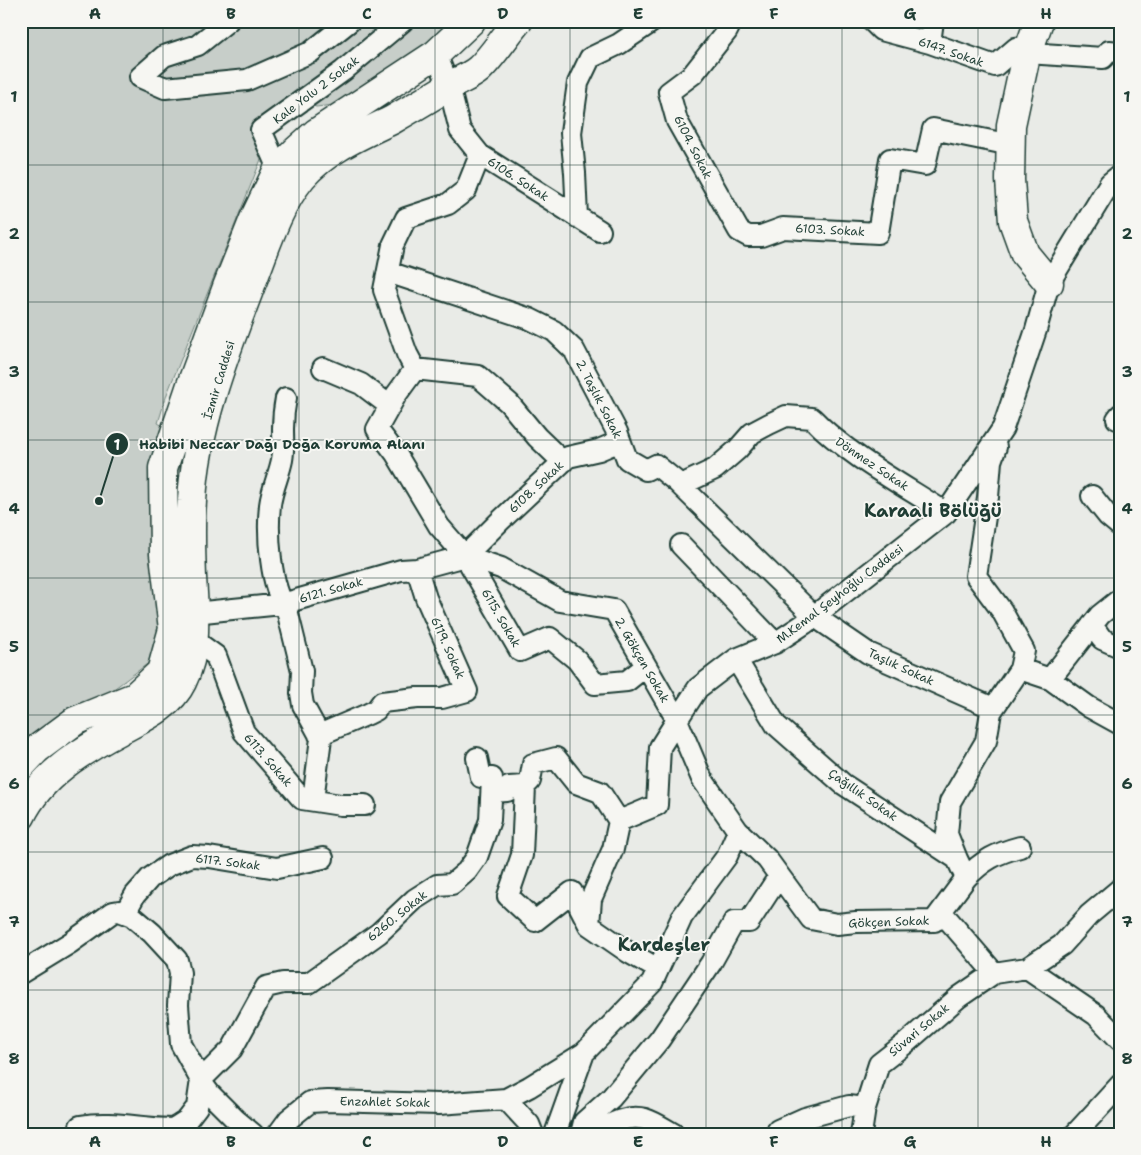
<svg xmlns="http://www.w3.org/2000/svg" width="1141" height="1155" viewBox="0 0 1141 1155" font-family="'Shantell Sans',sans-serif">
	<rect width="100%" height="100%" fill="#e9ebe7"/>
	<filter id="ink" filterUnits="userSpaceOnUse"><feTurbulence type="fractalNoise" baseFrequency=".02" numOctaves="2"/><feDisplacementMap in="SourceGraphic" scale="10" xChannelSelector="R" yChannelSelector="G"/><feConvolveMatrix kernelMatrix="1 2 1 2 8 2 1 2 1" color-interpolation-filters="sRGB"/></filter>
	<g filter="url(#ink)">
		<path fill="#c7cec9" stroke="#73867e" d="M21,21H466L378,100L316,107L286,97L167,394L158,423L184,439L170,564L178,641L21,758Z"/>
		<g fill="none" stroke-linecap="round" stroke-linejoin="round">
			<defs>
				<path id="street" d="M228,21L198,45L164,56L140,77L165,88L247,80L311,52L350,21
					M732,21L727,31L693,74L669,92L677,121L739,231L748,236H761L783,228L878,233L890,159L925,165L933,129L1011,145
					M872,21L881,30L930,43L995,66L1016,48L1027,53L1103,58L1109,51L1120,52
					M930,43L933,21
					M436,54L449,86L460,130L480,155L600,231
					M480,155L466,190L448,204L406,218L393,245L384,290L407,354L415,369L478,376L509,403L537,437L563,462
					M278,169L261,130L343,71L403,21
					M577,217L575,173L571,133L578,83L590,58L619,44L653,21
					M388,272L530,319L554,331L574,350L617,432L627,459L646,470L656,465L677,482L814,616L868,653L993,708
					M323,368L361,384L390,406
					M415,369L396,395L377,429L396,454L439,526L465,556L501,568L560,601L614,610L677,720L660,747L657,805L619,821L613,849L591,899L589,925
					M286,398C284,408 283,418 283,429C283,439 284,450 282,460C279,475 272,489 270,505C267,533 270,587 287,610L302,671L301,693L303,705L321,738L313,800
					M1117,419L1120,415
					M681,485L715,469L737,450L752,433L769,424L786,416L812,418C846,454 903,485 946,513
					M1092,496L1108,516L1120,526
					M681,545L775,643
					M465,556L520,651L550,638L577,660L595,684L627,681L646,666
					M465,556L501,520L568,457L599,450L620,441
					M194,613L282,604L401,570L417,569L465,556
					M1092,625L1102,639L1120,647
					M194,640L216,656L244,732L302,799L341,805H365
					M736,659L776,725L843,784L957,859L966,878L934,921
					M1020,669L1050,679L1089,707L1120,724
					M1050,679L1100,615L1120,599
					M319,735L368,714L376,710L382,702L417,698H442L467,691L426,598L417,569
					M525,786L522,855L508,896L535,921L572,892L589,925L628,952L658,969
					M492,792L507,791L509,787L525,786L530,781L533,764L556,758L576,783L600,792L619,821
					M738,831L767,859L811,919L837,924L856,922L934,921L945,916L994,973L1027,968L1096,1015L1120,1040
					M957,859L947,834L950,802L986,741L991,712L1020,669L1024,651L1002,611L976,576L988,497L991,461L996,447
					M966,878C983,860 997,853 1020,847
					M125,913L135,895L150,878L169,865L192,856L209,857L277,868L323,858
					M1027,968L1062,945L1089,915L1120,889
					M21,973L70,943L113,912L119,911L132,916L152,933L177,960L180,973L178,1005L181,1044L204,1086L210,1094L236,1120L253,1134
					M506,1099L529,1124L533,1134
					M80,1126C112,1120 141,1129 173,1129L187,1120L197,1107L201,1080L232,1049L266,987L283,983H309L379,933L415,899L437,885L452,884L467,871L477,857L490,820L492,778L481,777L477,758
					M278,1134L289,1119L310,1102L328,1101L439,1104L506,1099L529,1087L584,1053
					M555,1134L584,1053L652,983L682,917L727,856L738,831L702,779L677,720L698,688L736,659L775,643L804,624L946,513L1003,428L1036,330L1049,283L1110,183L1120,175
					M581,1134L584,1122L611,1098L660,1039L711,963L734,922H749L779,876
					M598,1134C609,1122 629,1115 645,1119C655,1122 665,1129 674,1134
					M775,1134L778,1130L805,1118L849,1106L865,1108
					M861,1134L865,1108L879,1064L906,1043L959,997L994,973
					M1075,1134L1120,1085"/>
				<path id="secondary" d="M1039,21L1025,60L1011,125L1010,180L1013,221L1025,254L1049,283
					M21,766L37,749L75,721L134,697L161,672L173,629L164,554L163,468L191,385L227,287L254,219L278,169L297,150L316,133L436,54L471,21
					M21,816C40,776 81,751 119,731C143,718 170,707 182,682C199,648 194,613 192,577C191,552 190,527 192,501C196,424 227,348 254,277C267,243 279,205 302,177C325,150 361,135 392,120C411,109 430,98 449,86C458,81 471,76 479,69C492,57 506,35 518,21"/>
			</defs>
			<use href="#street" stroke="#1f3d34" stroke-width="24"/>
			<use href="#secondary" stroke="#1f3d34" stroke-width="31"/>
			<use href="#street" stroke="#f6f6f2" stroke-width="20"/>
			<use href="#secondary" stroke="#f6f6f2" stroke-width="28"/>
		</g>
	</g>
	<path fill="none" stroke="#1f3d34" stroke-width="1" stroke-opacity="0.55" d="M163,21V1134M299,21V1134M435,21V1134M570,21V1134M706,21V1134M842,21V1134M978,21V1134M21,165H1120M21,302H1120M21,440H1120M21,578H1120M21,715H1120M21,852H1120M21,990H1120"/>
	<g text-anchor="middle" stroke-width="4" stroke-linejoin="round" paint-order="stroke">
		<g font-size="12" fill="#1f3d34" stroke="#f6f6f2">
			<text transform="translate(951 52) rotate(19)" y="4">6147. Sokak</text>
			<text transform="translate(316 90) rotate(-37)" y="4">Kale Yolu 2 Sokak</text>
			<text transform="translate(693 147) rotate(63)" y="4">6104. Sokak</text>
			<text transform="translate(518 179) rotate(33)" y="4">6106. Sokak</text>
			<text transform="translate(830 230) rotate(3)" y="4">6103. Sokak</text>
			<text transform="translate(219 380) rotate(-73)" y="4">İzmir Caddesi</text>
			<text transform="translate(599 399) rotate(63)" y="4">2. Taşlık Sokak</text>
			<text transform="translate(872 464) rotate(34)" y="4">Dönmez Sokak</text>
			<text transform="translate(536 487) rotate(-43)" y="4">6108. Sokak</text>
			<text transform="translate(331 590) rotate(-16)" y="4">6121. Sokak</text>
			<text transform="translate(840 594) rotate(-37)" y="4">M.Kemal Şeyhoğlu Caddesi</text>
			<text transform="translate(501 618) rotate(60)" y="4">6115. Sokak</text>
			<text transform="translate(448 648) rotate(66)" y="4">6119. Sokak</text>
			<text transform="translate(642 660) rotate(60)" y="4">2. Gökçen Sokak</text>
			<text transform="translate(901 667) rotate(25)" y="4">Taşlık Sokak</text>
			<text transform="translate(268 760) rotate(49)" y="4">6113. Sokak</text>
			<text transform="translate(863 795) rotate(35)" y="4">Çağıllık Sokak</text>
			<text transform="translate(228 862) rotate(7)" y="4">6117. Sokak</text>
			<text transform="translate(397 916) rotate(-39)" y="4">6260. Sokak</text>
			<text transform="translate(889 922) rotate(-2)" y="4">Gökçen Sokak</text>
			<text transform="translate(919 1030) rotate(-40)" y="4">Süvari Sokak</text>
			<text transform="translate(385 1102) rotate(1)" y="4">Enzahlet Sokak</text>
		</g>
		<g font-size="18" font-weight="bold" fill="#1f3d34" stroke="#f6f6f2">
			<text x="933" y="517">Karaali Bölüğü</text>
			<text x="664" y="951">Kardeşler</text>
		</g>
	</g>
	<path fill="none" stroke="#1f3d34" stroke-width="2" d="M99 501L117 444"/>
	<g fill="#1f3d34" stroke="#f6f6f2" stroke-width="2">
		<circle cx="99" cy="501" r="5"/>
		<circle cx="117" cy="444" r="12"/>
	</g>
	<g font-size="15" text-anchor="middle" font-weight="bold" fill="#fff">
		<text x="117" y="450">1</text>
	</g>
	<g font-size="14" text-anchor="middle" font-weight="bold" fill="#1f3d34" stroke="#f6f6f2" stroke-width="4" stroke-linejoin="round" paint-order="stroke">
		<text x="282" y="449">Habibi Neccar Dağı Doğa Koruma Alanı</text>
	</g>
	<rect width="1141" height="1155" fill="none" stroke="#f6f6f2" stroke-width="55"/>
	<rect x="28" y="28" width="1086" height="1100" fill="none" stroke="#1f3d34" stroke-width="2"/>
	<g font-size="16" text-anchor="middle" font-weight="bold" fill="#1f3d34">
		<text x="95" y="19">A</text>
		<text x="231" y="19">B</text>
		<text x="367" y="19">C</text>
		<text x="503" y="19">D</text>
		<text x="638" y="19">E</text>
		<text x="774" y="19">F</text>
		<text x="910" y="19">G</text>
		<text x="1046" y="19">H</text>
		<text x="14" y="102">1</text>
		<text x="1127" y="102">1</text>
		<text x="14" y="239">2</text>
		<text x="1127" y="239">2</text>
		<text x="14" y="377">3</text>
		<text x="1127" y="377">3</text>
		<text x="14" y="514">4</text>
		<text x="1127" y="514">4</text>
		<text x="14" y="652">5</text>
		<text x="1127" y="652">5</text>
		<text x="14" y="789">6</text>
		<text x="1127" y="789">6</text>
		<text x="14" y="927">7</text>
		<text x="1127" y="927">7</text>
		<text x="14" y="1064">8</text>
		<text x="1127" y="1064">8</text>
		<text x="95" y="1147">A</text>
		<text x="231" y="1147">B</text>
		<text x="367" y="1147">C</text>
		<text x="503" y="1147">D</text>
		<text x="638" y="1147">E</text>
		<text x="774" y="1147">F</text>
		<text x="910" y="1147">G</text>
		<text x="1046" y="1147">H</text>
	</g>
</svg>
